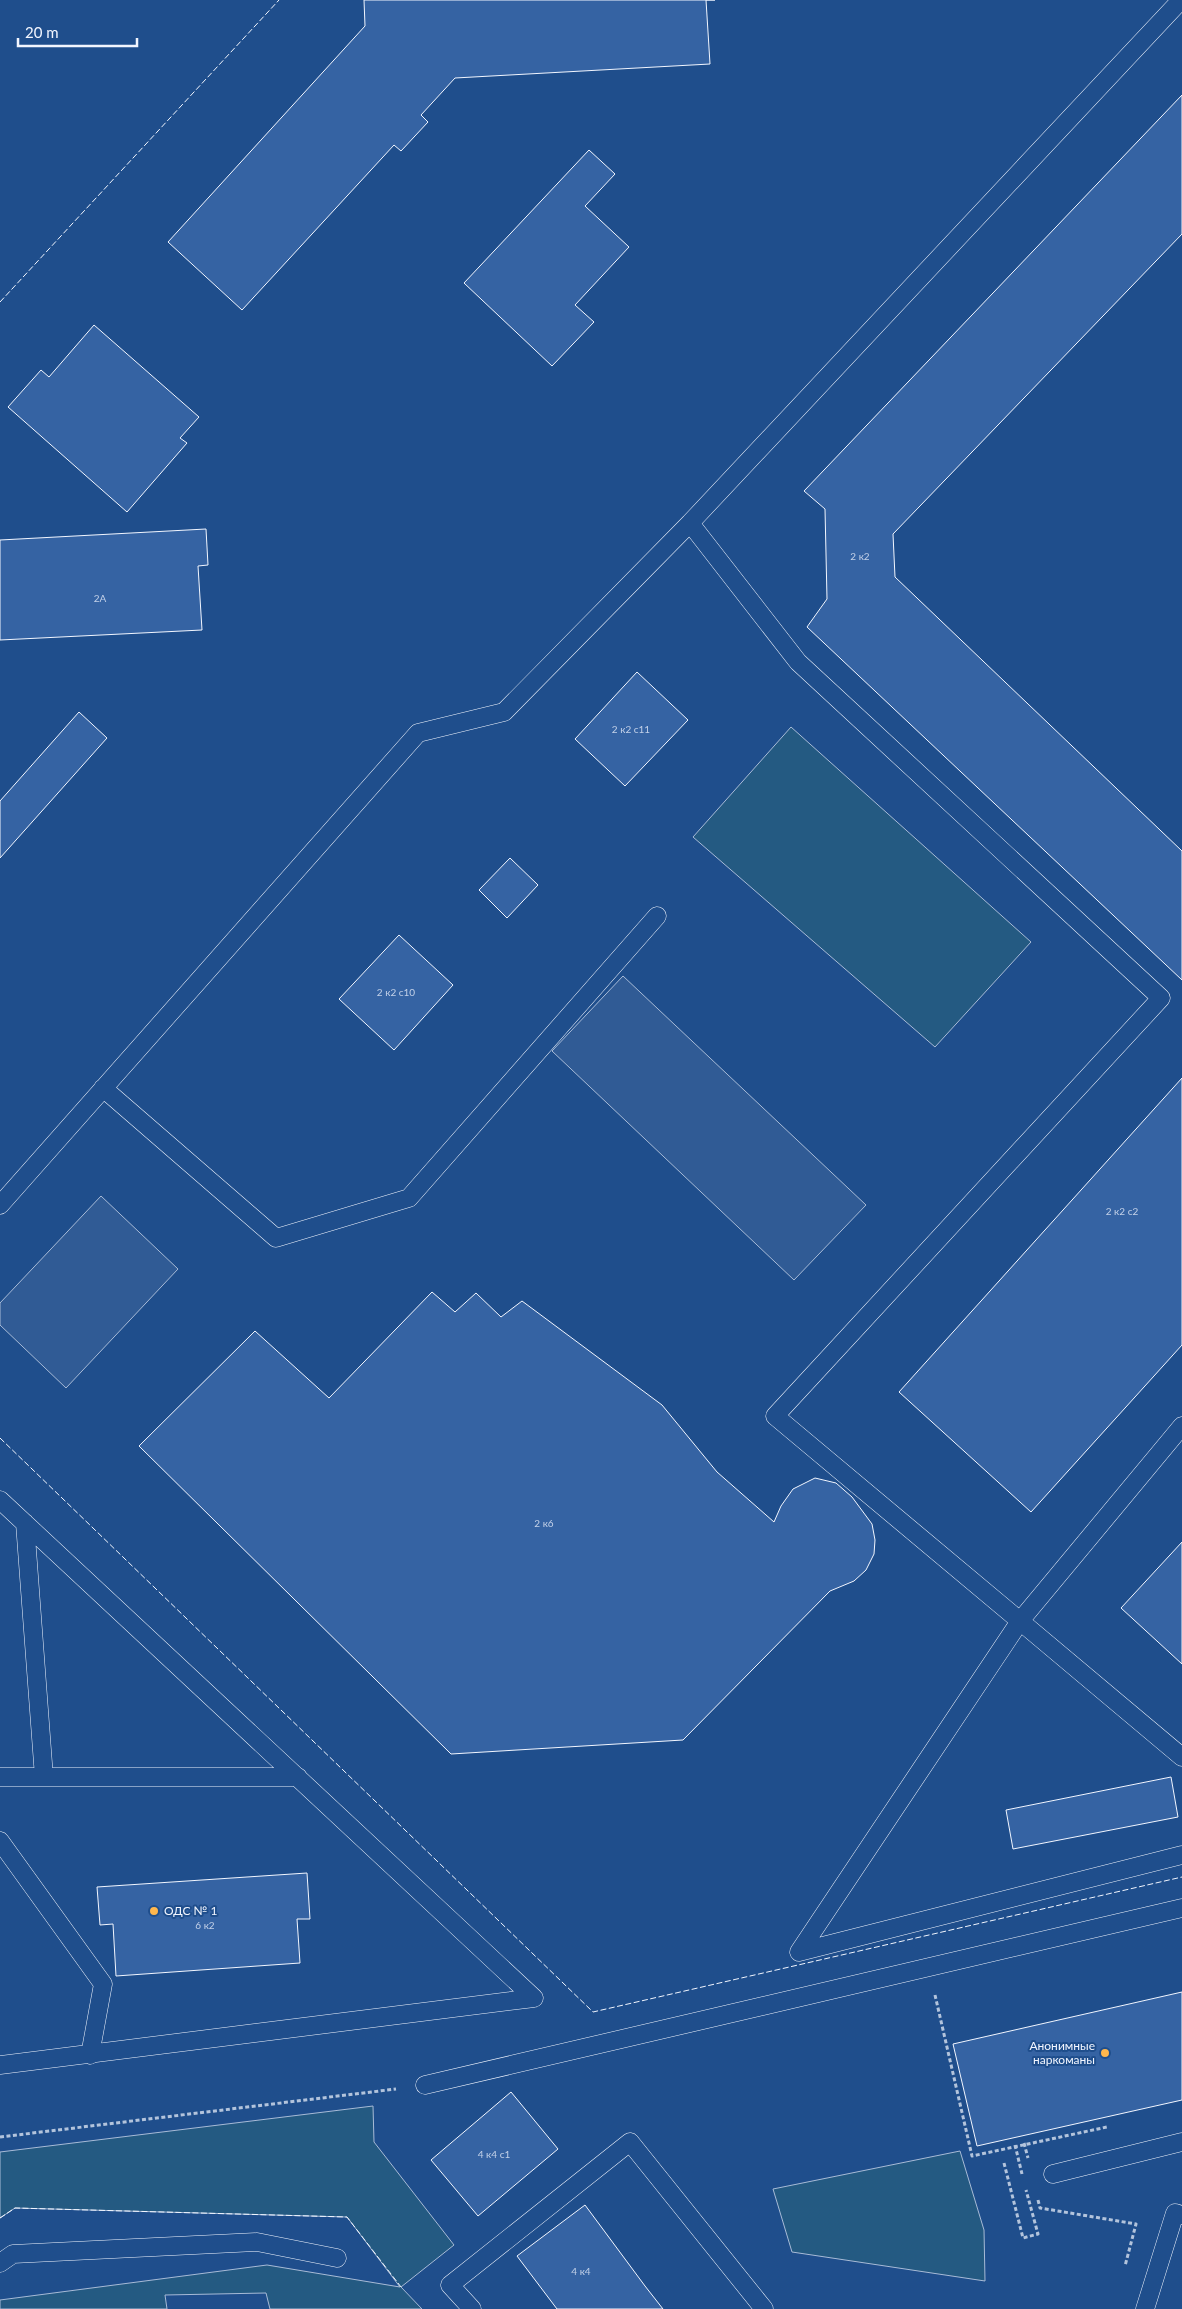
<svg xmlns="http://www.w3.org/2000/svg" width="1182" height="2309" viewBox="0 0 1182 2309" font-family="Lato,sans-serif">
	<rect width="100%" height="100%" fill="#1f4e8c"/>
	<path fill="#245a82" stroke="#a8bbd7" d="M791,727L1031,942L935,1047L693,837Z
		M373,2106L374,2142L454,2245L401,2287L422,2309H270L266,2293L165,2295L167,2309H0V2300L267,2265L400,2287L347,2217L15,2208L0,2218V2152Z
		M960,2151L984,2230L985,2281L792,2252L773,2189Z"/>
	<path fill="#305b95" stroke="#a8bbd7" d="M623,976L866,1205L794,1280L552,1051Z
		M101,1196L178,1269L66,1388L0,1325V1303Z"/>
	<path fill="#3563a3" stroke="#f2f6ff" d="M364,0H715H706L710,64L455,78L421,115L428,122L401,151L394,145L242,310L168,242L365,26Z
		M1182,95V234L893,534L895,577L1182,851V980L807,627L827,599L825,509L804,491Z
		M589,150L615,174L585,206L629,247L575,305L594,322L552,366L464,283Z
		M94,325L199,417L180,438L187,443L127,512L8,407L41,370L49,377Z
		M206,529L208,565L198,566L202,630L0,640V540Z
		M637,672L688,720L625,786L575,739Z
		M79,712L107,738L0,858V801Z
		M510,858L538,885L507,918L479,890Z
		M399,935L453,985L394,1050L339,999Z
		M1182,1078V1345L1031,1512L899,1392Z
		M432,1292L455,1312L476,1293L501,1317L522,1301L662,1405L717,1472L774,1522L781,1506L793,1489L815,1478L836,1483L852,1497L872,1524L875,1540L874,1554L866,1570L854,1581L830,1591L683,1740L451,1754L139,1446L255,1331L329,1398Z
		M1182,1542V1664L1121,1608Z
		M1171,1777L1178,1817L1013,1849L1006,1810Z
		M307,1873L310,1919H297L300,1963L116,1976L113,1924L100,1925L97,1887Z
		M1182,1992V2100L977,2146L953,2044Z
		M511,2092L558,2149L478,2216L431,2160Z
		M585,2205L645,2286L663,2309H557L517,2256Z"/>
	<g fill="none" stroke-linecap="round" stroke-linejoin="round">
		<defs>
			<path id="lane" d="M690,523L798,662L1161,998L775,1416L1020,1621L799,1952L1182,1855
				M103,1088L276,1238L409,1198L657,916
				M0,1205L418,733L504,712L690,523L1181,0
				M1182,1426L1020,1621L1182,1757
				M0,1500L534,1998
				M25,1523L44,1777
				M0,1777H298
				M0,1841L103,1984L90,2055
				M0,2065L534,1998
				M425,2085L1182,1908
				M1053,2174L1182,2142
				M0,2263L13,2254L257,2242L337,2258
				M472,2309L450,2285L630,2142L764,2309
				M1145,2309L1175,2213L1182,2215"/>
		</defs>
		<use href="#lane" stroke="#f2f6ff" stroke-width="19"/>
		<path stroke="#b3c4dc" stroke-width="3" stroke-dasharray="4 2.5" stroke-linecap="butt" d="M935,1995L972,2156L1107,2127
			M0,2137L396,2089
			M1024,2143L1028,2158
			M1015,2145L1022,2174
			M1004,2163L1023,2238L1038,2234L1026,2190
			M1038,2200L1040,2208L1136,2224L1125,2266"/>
		<use href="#lane" stroke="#1f4e8c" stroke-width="18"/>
		<path stroke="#f2f6ff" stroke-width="1" stroke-dasharray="6 2.5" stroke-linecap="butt" d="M0,302L279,0
			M0,1438L593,2012L1182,1877
			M0,2218L15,2208L347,2217L401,2287"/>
	</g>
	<g fill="#ffb74d" stroke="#1f4e8c" stroke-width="2">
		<circle cx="154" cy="1911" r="5"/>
		<circle cx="1105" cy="2053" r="5"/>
	</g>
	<g text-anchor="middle" stroke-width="4" stroke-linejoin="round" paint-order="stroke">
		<g font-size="10" fill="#c3d1e8">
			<text x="860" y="560">2 к2</text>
			<text x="100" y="602">2А</text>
			<text x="631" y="733">2 к2 с11</text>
			<text x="396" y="996">2 к2 с10</text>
			<text x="1122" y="1215">2 к2 с2</text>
			<text x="544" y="1527">2 к6</text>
			<text x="205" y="1929">6 к2</text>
			<text x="494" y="2158">4 к4 с1</text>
			<text x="581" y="2275">4 к4</text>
		</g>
		<g font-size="12" fill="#f2f6ff" stroke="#1f4e8c" text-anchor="start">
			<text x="164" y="1915">ОДС № 1</text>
			<text x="1095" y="2050" text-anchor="end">Анонимные<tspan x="1095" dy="14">наркоманы</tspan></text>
		</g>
	</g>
	<path d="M18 38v8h119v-8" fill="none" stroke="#f2f6ff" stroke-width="2.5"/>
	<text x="25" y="38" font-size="15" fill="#f2f6ff" stroke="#1f4e8c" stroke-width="4" paint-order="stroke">20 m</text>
</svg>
